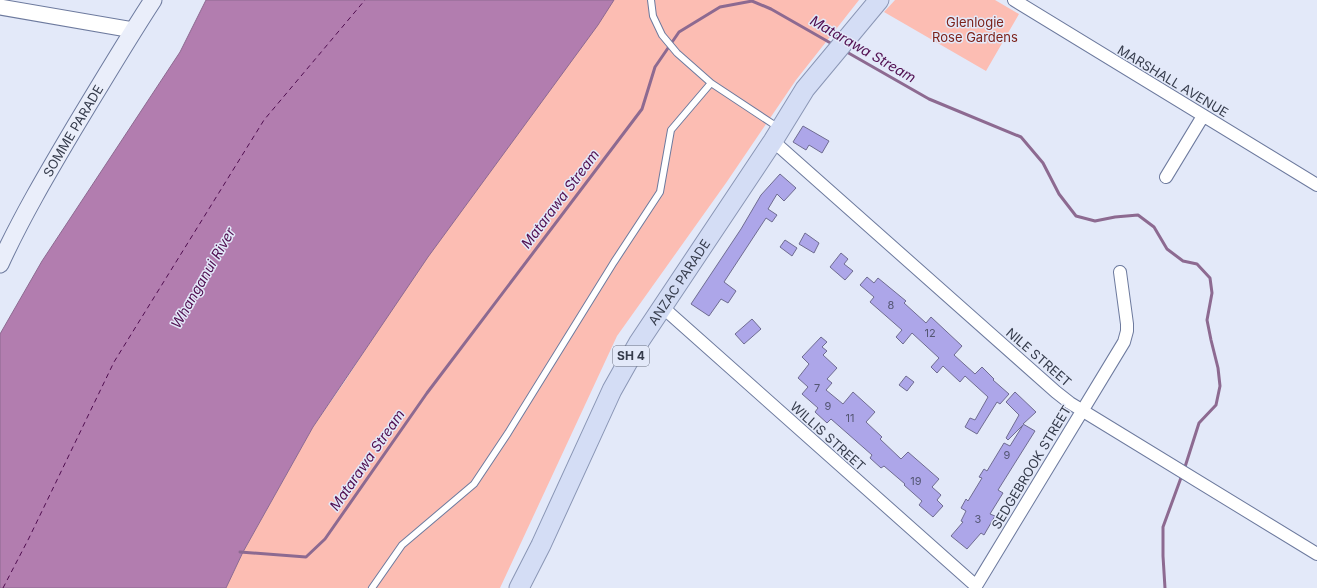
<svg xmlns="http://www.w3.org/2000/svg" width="1317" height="588" viewBox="0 0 1317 588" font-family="Inter,sans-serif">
	<rect width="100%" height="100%" fill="#e3e9f9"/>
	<path fill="#fcbdb3" d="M593,0H859L796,80L726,183L617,336L500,588H226L243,552L313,427L345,381Z
		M895,0H995L1019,14L986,71L884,12Z"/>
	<path fill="#b27daf" stroke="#8d6a91" d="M206,0H614L598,25L428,257L313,427L243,552L226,588H0V334L42,261L180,52Z"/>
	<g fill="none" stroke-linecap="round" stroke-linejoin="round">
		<path stroke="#8d6a91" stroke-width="3" d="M845,51L929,99L1021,137L1043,163L1059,194L1076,216L1095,221L1115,217L1138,215L1154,227L1167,249L1183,261L1197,264L1210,278L1212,293L1207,320L1211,340L1218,368L1220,386L1216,405L1199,423L1184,470
			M240,552L306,557L325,539L427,393L642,109L655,67L679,32L720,7L752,1L771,9L834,45
			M1165,588L1163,556V527L1182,475"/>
		<path stroke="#500e50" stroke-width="1" stroke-dasharray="5 4" stroke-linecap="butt" d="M3,588L29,538L114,362L264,120L365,0"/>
	</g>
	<path fill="#ada6e9" stroke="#6f6c91" d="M803,126L829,141L822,153L809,145L806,150L793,142Z
		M780,174L796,188L784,201L777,194L768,209L777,215L772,222L766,218L724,282L736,291L728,303L721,299L709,316L691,304L741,229L761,195Z
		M805,233L819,243L814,253L799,244Z
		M785,240L797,248L792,256L780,247Z
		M841,253L848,259L844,264L853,271L845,280L830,267Z
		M867,277L874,283L878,278L906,301L904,303L926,323L931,317L962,346L954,355L975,374L982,367L994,379L993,380L1009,394L1000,404L997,402L977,434L965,427L970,418L975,420L988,397L965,376L960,382L943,366L937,373L931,367L939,358L912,333L903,344L896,337L902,330L870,302L874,297L860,285Z
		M752,319L761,329L744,344L735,334Z
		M821,337L827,342L822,347L827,351L823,355L837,368L827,379L832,383L826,390L843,404L853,392L875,412L866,422L882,437L880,439L901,459L908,452L939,479L932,487L941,495L937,500L943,506L933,517L919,505L922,501L904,485L905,484L884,466L881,468L870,458L872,455L831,419L827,423L815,412L818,408L802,394L808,387L798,378L809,364L802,357Z
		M906,376L914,382L907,391L899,385Z
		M1015,392L1036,412L1023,424L1035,431L998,490L1003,493L990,514L995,516L984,535L981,533L967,549L951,536L963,522L961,521L966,511L961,508L966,499L968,501L982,478L979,477L984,469L987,471L1004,443L1010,446L1023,425L1008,440L1006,438L1019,415L1006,402Z"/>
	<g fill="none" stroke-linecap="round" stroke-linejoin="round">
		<defs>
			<path id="service" d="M711,83L779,128
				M372,588L402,545L474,484L508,433L614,262L660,192L671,130L711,83L677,53L662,35L653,16L651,0"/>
			<path id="minor" d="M1014,0L1317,185
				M773,141L1056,392L1070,403L1317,554
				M1166,177L1203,116
				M661,308L668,312L976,586L1124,342L1127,331V324L1120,272"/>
			<path id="tertiary" d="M0,7L133,30"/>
			<g id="secondary">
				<path id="s1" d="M0,264C21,218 47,174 73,130C99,87 125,43 153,0"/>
			</g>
			<g id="primary">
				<path id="s2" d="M519,588L541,545L612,390L639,342L773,141L805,89L879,0"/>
			</g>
		</defs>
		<use href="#service" stroke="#6d7a9e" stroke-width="8"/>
		<use href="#minor" stroke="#6d7a9e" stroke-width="14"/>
		<use href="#tertiary" stroke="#6d7a9e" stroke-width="17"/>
		<use href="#secondary" stroke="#6d7a9e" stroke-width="19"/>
		<use href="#primary" stroke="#8a96b5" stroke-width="21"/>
		<use href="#service" stroke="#fff" stroke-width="6"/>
		<use href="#minor" stroke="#fff" stroke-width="12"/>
		<use href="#tertiary" stroke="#fff" stroke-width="15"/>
		<use href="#secondary" stroke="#eaeefa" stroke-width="17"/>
		<use href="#primary" stroke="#d4ddf5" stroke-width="19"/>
	</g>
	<g text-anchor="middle" stroke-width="3" stroke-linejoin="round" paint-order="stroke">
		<g font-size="11" fill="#545673">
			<text x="891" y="309">8</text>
			<text x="930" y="337">12</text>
			<text x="817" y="392">7</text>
			<text x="828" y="410">9</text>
			<text x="850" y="422">11</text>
			<text x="1007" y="459">9</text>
			<text x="916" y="485">19</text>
			<text x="978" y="523">3</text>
		</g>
		<rect fill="#e3e9f9" stroke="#6a7080" stroke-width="1" x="613" y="346" width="36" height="20" rx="3"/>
		<g font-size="12" font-weight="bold" fill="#363c4c">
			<text x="631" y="360">SH 4</text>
		</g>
		<g font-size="13" fill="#7c221b" stroke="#e3e9f9">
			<text x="975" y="27">Glenlogie<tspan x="975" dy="15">Rose Gardens</tspan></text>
		</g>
		<g font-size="13" fill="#363c4c" stroke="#e3e9f9">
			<text transform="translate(1173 81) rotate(31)" y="5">MARSHALL AVENUE</text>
			<text dy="5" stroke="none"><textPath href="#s1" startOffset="152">SOMME PARADE</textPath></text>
			<text dy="5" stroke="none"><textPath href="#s2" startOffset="346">ANZAC PARADE</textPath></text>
			<text transform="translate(1039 357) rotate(41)" y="5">NILE STREET</text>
			<text transform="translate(828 436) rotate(42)" y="5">WILLIS STREET</text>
			<text transform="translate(1031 467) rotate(-59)" y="5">SEDGEBROOK STREET</text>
		</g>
		<g font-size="14" font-style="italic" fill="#500e50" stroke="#e3e9f9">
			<text transform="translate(863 49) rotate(30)" y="5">Matarawa Stream</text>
			<text transform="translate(560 199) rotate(-53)" y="5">Matarawa Stream</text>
			<text transform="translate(203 278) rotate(-60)" y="5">Whanganui River</text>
			<text transform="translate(367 460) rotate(-55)" y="5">Matarawa Stream</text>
		</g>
	</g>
</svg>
